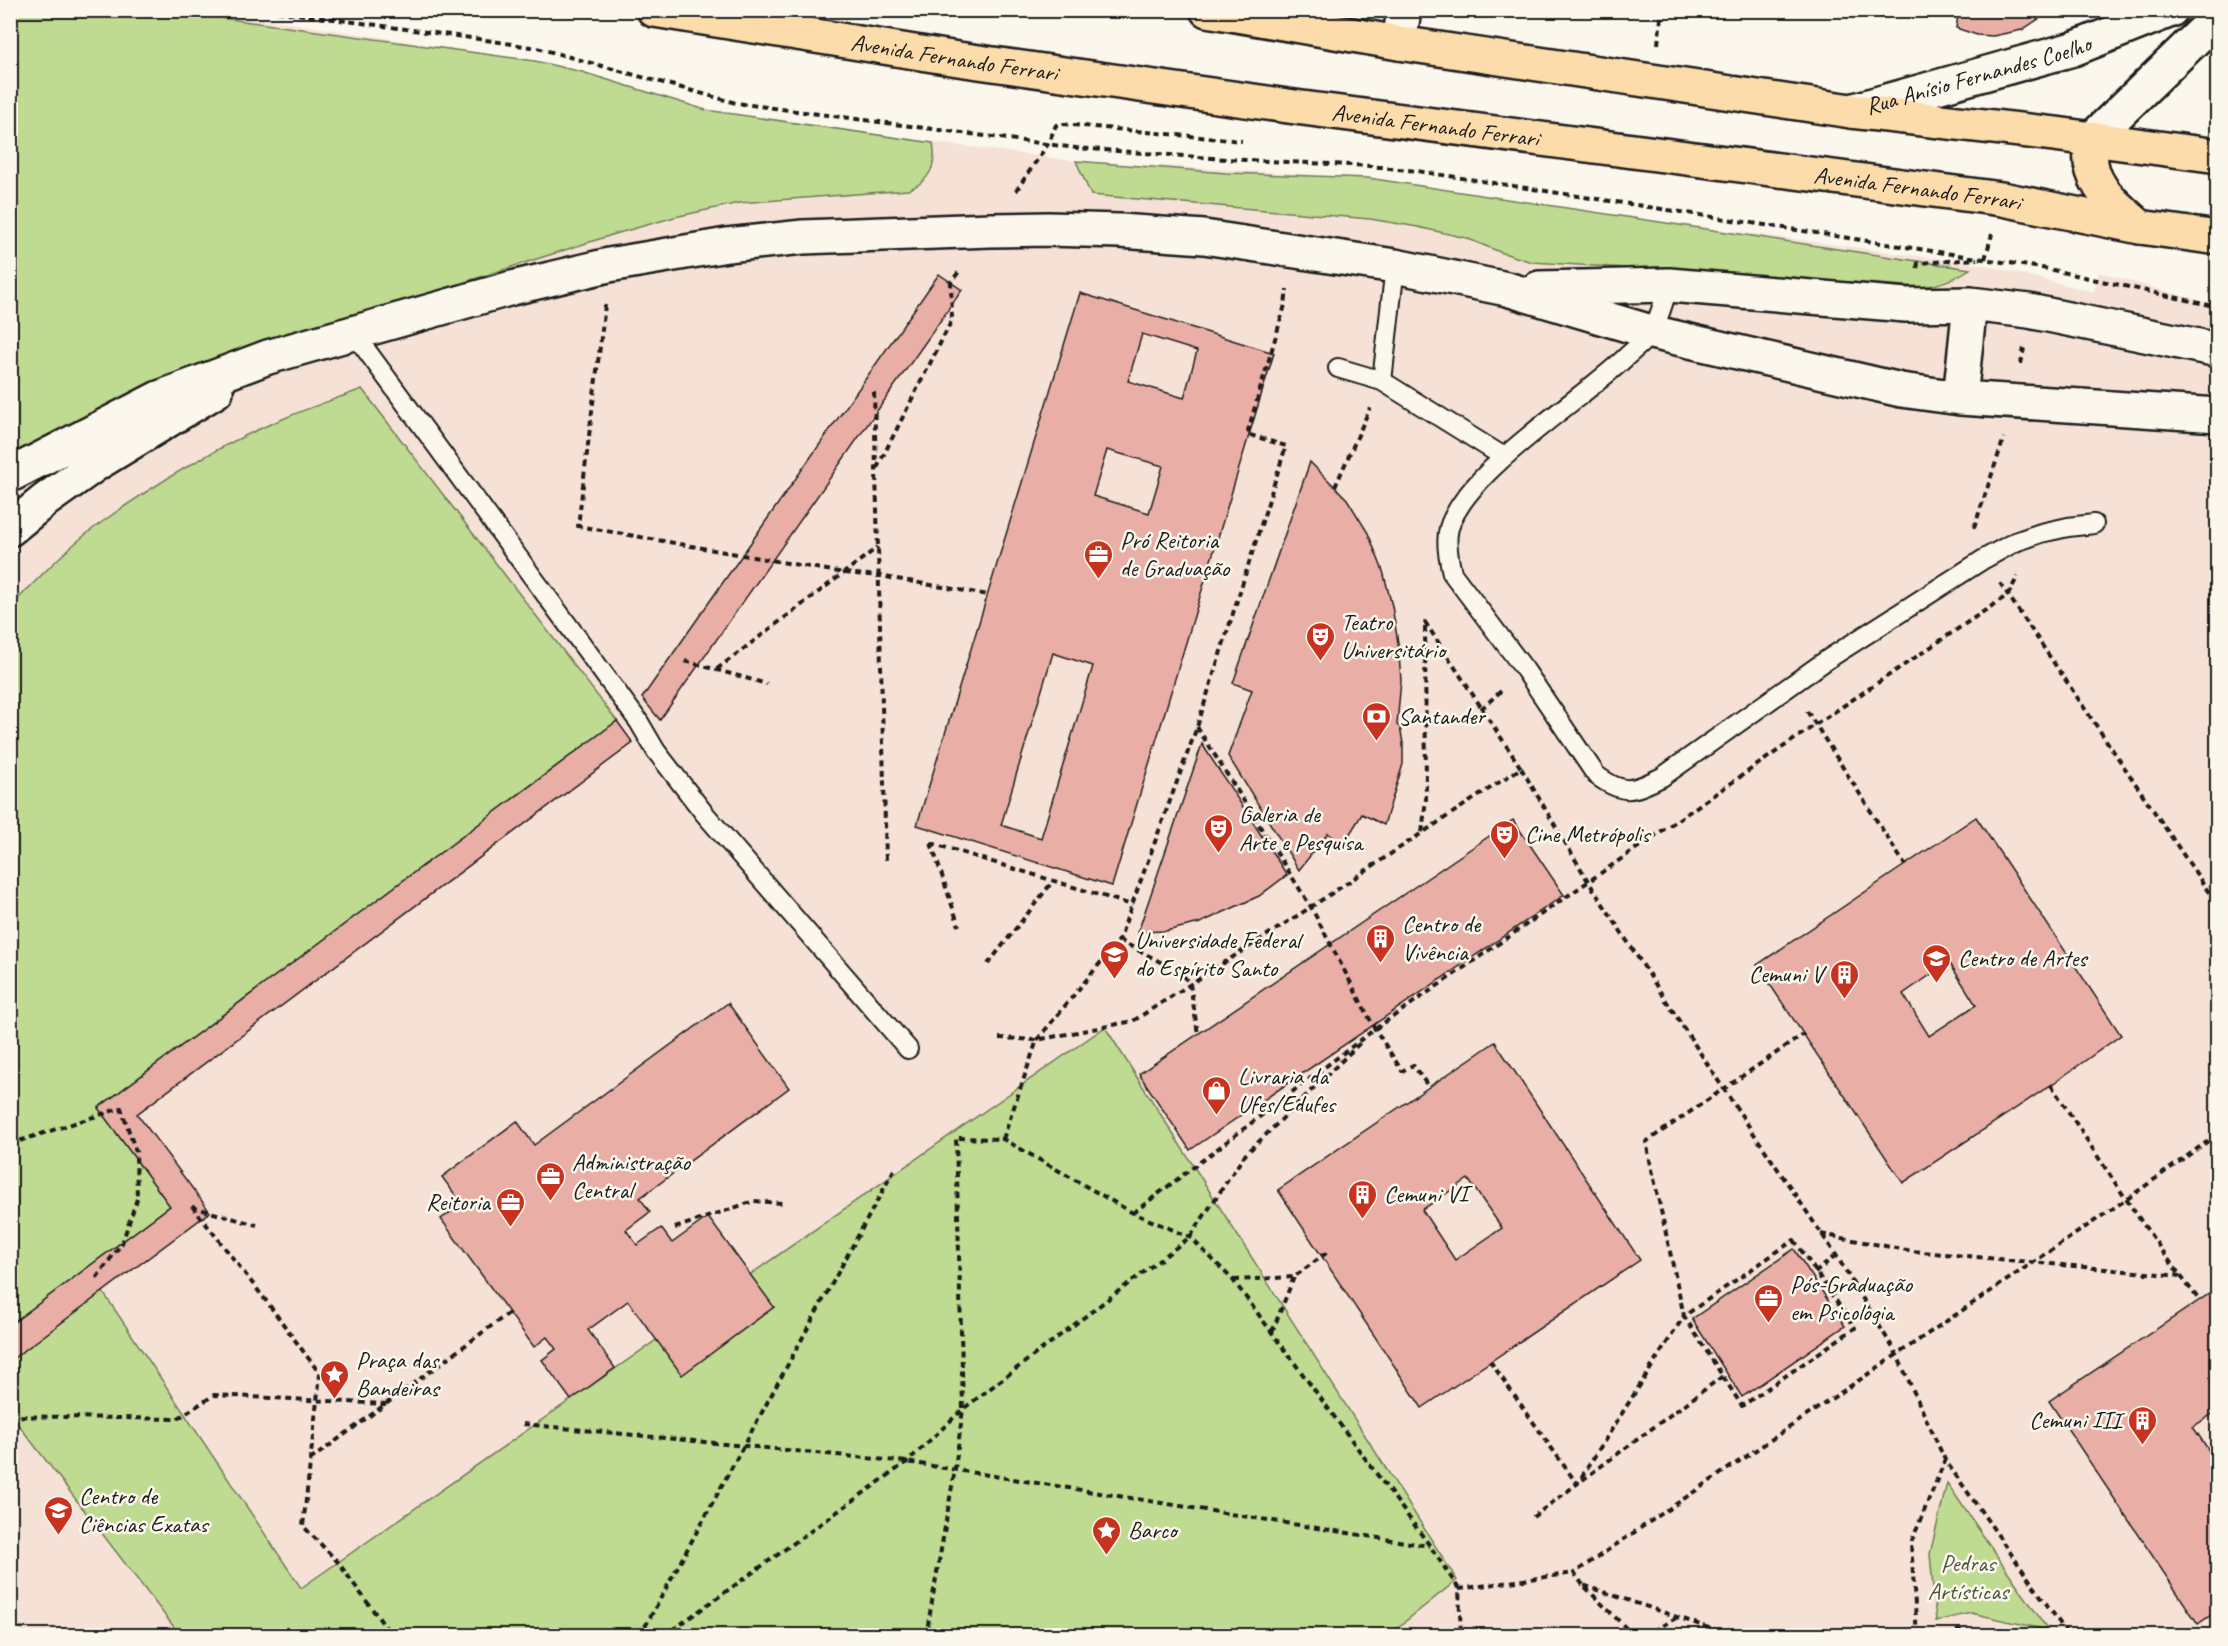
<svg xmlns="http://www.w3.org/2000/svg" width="2228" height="1646" viewBox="0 0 2228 1646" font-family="Caveat,sans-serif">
	<rect width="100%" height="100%" fill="#fbf7ec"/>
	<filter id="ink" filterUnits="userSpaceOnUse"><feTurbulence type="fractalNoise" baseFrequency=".0167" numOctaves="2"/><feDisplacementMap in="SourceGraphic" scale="12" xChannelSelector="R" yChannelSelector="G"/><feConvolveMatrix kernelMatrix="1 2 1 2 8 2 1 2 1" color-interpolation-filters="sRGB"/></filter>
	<g filter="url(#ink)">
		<path fill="#f6e1d7" d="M11,11H211L535,61L582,72L705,110L741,117L1076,161L1351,177L1542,205L1984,265L2094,292L2099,272L2217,306V1635L11,1636Z"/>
		<path fill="#bfda91" stroke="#6e7b56" stroke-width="1.5" d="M10,11H170L535,61L582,72L706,110L933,143C937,166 930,181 908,190L739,203L675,217L615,234L377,310L11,457Z
			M1076,161L1226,173L1368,178L1970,269C1955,279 1942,284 1924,287L1532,262L1500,252L1466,238L1418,227L1370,219L1091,195Z
			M362,389L617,721L98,1108L170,1206L11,1325V606C39,578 68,546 102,522C158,482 220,444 285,418C310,407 336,399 362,389Z
			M1105,1027L1457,1580L1387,1636L180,1635L11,1415V1344L95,1280L301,1588Z
			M1947,1483L2048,1630L1971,1613L1936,1621L1930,1554Z"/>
		<path fill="#e9afa6" stroke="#1c1c1c" stroke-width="1.5" fill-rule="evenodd" d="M1959,10H2052L2022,30L1993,36L1977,35L1956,28Z
			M939,274L962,290L660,720L642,698Z
			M1080,293L1274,353L1112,886L917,825ZM1142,334L1197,351L1184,398L1128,381ZM1107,450L1163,466L1149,513L1093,496ZM1053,653L1093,666L1041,838L1001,825Z
			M1310,462L1347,499L1368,533L1383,571L1392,606L1398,643L1401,680L1397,725L1400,727L1403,743V764L1384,825L1362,814L1343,845L1328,833L1299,870L1228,756L1252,690L1233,683Z
			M617,721L633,743L137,1114L210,1212L10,1361V1325L170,1206L98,1108Z
			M1202,744L1287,875L1259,896L1200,923L1166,931L1138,932Z
			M1976,817L2121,1035L2051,1085L1903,1183L1757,965ZM1949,962L1976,1005L1929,1036L1903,994Z
			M1513,820L1564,895L1190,1150L1139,1074Z
			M728,1003L789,1088L640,1198L650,1212L626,1230L637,1245L661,1228L672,1243L708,1217L774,1307L682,1375L628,1301L588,1330L615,1368L571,1400L542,1360L556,1349L547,1337L534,1347L441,1219L462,1204L442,1177L517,1121L534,1145Z
			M1495,1042L1640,1260L1422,1408L1278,1190ZM1468,1179L1502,1228L1455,1260L1422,1210Z
			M1794,1249L1845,1326L1742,1397L1692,1319Z
			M2218,1288V1410L2193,1427L2218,1464V1610L2198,1624L2049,1401Z"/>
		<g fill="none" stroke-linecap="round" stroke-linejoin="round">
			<defs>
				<path id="lane" d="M1669,285C1664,299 1659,321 1651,332C1645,342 1633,350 1625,358C1580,401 1466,471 1449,528C1445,542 1449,560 1452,573L1525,670L1596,775C1624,796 1633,791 1662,777L1828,659L1984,559L2015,542L2041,533L2068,527L2094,524
					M353,332L639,722L656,751L704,813L908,1049
					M1338,368L1382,381L1504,457
					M1382,381L1395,266"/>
				<path id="street" d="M1399,43L1404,10
					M1539,288L1669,285L1906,305L1970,304L2029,311L2218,350
					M1960,398L1970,304
					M10,475L159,398L268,357L512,288L609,265L727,245L803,237L990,230L1048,229L1120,231L1204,237L1395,266L1507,289L1651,332L1901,390L1960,398L2218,415
					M10,529L44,501L96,464L216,391"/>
				<g id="secondary">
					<path id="s1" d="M1851,111L2073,49L2171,10"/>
					<path d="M2092,139L2218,17"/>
				</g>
				<g id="primary">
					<path id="s2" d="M654,10L958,59L1295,107L2002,199L2140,227L2218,238"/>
					<path d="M1207,10L1399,43L1851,111L2055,134L2218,156"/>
					<path d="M2092,139C2091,146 2090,155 2091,163C2095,191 2120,209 2140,227"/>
				</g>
			</defs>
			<use href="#lane" stroke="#1c1c1c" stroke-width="22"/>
			<use href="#street" stroke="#1c1c1c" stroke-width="38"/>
			<use href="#secondary" stroke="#1c1c1c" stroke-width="38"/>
			<use href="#primary" stroke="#1c1c1c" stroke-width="38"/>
			<path stroke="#1c1c1c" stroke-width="4" stroke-dasharray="6 4.5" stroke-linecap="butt" d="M267,10L493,41L537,48L736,103L1076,148L1226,159L1370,166L1417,171L2048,269L2218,307
				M1658,44L1662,10
				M1016,191L1048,144L1056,125L1063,124L1242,141
				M1985,259L1992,234
				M1917,268L1918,263L1977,259
				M605,305L578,526L844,573L880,576L988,595
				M2021,364L2024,348
				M874,392L886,862
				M877,468L952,320L951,282L961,269
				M1335,487L1370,408
				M1974,528L2004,438
				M2000,583L2218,906
				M1425,622L1521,768L1422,833L1426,799Z
				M685,661L767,684
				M717,669L878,547
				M1481,709L1501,691
				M1807,711L1905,865
				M1197,727L1311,907L1375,1029L1402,1071L1413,1065L1428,1086
				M1521,768L1588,881L1723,1088L1836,1255L1896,1353L1945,1460L2069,1636
				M931,843L1132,905
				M931,843L959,926
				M1119,940L1181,973L1190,984L1198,1034
				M988,964L1053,881
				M999,1038L1037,1040L1133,1021L1311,907L1422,833
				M2051,1085C2099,1158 2146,1233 2200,1301
				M1003,1139L1037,1040L1119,940L1197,727L1286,446L1247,434L1285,305L1287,289
				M10,1144L121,1108L136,1152L137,1199L122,1243L95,1280
				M192,1206L264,1298L320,1374L303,1526L337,1561L392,1636
				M192,1207L257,1225
				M1133,1213L1375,1029L1815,725L2008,595L2018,576
				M675,1228L754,1201L783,1203
				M1821,1234L1912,1251L2180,1276
				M1794,1240L1855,1328L1742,1406L1684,1316Z
				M1815,1273L1836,1255
				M1234,1280L1294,1277L1329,1251
				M1272,1332L1294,1277
				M1490,1361L1577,1484L1723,1376
				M10,1416L177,1419L214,1395L386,1404
				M523,1424L907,1462L1429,1546
				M310,1460L509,1313
				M1533,1517L1577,1484L1684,1316L1646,1142L1804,1034
				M1583,1585L1574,1573L2127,1199L2218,1134
				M1459,1589L1574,1573
				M640,1636L895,1168
				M664,1636L907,1462L963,1409L1190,1237L1244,1156L1361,1042
				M926,1636L955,1469L963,1409L956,1138L1003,1139L1133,1213L1190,1237L1233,1280L1430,1546L1459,1589L1461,1636
				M1634,1636L1583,1585L1733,1636
				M1644,1636L1676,1618
				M1917,1636L1911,1543L1945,1460
				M1947,1636L1958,1630L1990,1636"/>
			<use href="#lane" stroke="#fbf7ec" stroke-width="18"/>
			<use href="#street" stroke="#fbf7ec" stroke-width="33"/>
			<use href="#secondary" stroke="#fbf7ec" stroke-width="33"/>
			<use href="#primary" stroke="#fddcac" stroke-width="33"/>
		</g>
	</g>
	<defs>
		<symbol id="office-pin" viewBox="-11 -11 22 30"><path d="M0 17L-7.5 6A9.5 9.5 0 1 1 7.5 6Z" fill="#c8321e" stroke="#fbf7ec"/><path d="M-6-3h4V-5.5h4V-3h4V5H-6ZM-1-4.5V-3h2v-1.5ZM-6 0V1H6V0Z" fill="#fff"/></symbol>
		<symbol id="theatre-pin" viewBox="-11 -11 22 30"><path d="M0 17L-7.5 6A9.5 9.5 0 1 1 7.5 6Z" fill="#c8321e" stroke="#fbf7ec"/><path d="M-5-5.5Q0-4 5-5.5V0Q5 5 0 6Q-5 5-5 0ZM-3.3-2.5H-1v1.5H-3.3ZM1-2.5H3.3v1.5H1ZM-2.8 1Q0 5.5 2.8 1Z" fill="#fff"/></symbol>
		<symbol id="bank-pin" viewBox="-11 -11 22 30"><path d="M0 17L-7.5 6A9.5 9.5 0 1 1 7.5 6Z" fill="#c8321e" stroke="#fbf7ec"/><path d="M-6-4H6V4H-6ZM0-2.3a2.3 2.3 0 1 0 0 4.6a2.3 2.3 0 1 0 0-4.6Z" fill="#fff"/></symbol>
		<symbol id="building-pin" viewBox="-11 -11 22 30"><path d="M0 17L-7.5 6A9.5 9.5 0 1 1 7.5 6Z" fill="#c8321e" stroke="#fbf7ec"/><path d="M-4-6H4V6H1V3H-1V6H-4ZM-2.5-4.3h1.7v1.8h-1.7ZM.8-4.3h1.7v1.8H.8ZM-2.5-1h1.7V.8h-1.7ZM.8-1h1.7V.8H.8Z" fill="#fff"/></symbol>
		<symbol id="university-pin" viewBox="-11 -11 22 30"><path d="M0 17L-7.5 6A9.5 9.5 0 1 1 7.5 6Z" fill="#c8321e" stroke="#fbf7ec"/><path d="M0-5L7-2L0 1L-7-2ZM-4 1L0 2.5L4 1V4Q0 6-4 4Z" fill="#fff"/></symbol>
		<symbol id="shop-pin" viewBox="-11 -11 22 30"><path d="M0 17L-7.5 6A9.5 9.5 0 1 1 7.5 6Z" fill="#c8321e" stroke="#fbf7ec"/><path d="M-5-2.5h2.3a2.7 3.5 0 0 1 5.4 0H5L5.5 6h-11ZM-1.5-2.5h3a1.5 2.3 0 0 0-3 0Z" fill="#fff"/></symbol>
		<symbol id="sight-pin" viewBox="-11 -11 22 30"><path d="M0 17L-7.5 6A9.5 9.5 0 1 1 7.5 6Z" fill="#c8321e" stroke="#fbf7ec"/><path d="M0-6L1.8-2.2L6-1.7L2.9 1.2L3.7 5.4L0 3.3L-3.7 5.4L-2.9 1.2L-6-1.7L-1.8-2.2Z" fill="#fff"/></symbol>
	</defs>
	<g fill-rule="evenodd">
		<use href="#office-pin" x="1082" y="538" width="33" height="45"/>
		<use href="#theatre-pin" x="1304" y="620" width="33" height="45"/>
		<use href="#bank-pin" x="1360" y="700" width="33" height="45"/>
		<use href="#theatre-pin" x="1202" y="812" width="33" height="45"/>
		<use href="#theatre-pin" x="1488" y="818" width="33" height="45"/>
		<use href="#building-pin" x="1364" y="922" width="33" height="45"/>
		<use href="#university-pin" x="1098" y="938" width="33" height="45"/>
		<use href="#university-pin" x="1920" y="942" width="33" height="45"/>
		<use href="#building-pin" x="1828" y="958" width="33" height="45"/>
		<use href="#shop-pin" x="1200" y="1074" width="33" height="45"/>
		<use href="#office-pin" x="534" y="1160" width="33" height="45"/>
		<use href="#building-pin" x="1346" y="1178" width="33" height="45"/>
		<use href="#office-pin" x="494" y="1186" width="33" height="45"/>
		<use href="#office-pin" x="1752" y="1282" width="33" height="45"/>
		<use href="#sight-pin" x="318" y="1358" width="33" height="45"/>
		<use href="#building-pin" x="2126" y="1404" width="33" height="45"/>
		<use href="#university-pin" x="42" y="1494" width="33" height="45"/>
		<use href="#sight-pin" x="1090" y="1514" width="33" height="45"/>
	</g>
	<g text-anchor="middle" stroke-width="5" stroke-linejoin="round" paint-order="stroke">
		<g font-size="24" fill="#1c1c1c" stroke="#fbf7ec">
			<text dy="8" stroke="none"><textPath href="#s2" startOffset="304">Avenida Fernando Ferrari</textPath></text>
			<text dy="8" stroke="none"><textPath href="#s1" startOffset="132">Rua Anísio Fernandes Coelho</textPath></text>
			<text dy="8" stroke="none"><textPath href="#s2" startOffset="790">Avenida Fernando Ferrari</textPath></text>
			<text dy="8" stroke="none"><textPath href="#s2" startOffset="1276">Avenida Fernando Ferrari</textPath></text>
		</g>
		<g font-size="24" fill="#1c1c1c" stroke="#fbf7ec" text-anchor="start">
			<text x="1120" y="548">Pró Reitoria<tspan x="1120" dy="28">de Graduação</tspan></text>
			<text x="1341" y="630">Teatro<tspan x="1341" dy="28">Universitário</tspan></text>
			<text x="1398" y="724">Santander</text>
			<text x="1239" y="822">Galeria de<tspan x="1239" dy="28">Arte e Pesquisa</tspan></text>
			<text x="1525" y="842">Cine Metrópolis</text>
			<text x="1402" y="932">Centro de<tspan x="1402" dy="28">Vivência</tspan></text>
			<text x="1135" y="948">Universidade Federal<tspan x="1135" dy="28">do Espírito Santo</tspan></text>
			<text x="1958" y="966">Centro de Artes</text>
			<text x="1823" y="982" text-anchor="end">Cemuni V</text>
			<text x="1238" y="1084">Livraria da<tspan x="1238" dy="28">Ufes/Edufes</tspan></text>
			<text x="572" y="1170">Administração<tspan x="572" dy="28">Central</tspan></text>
			<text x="1384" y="1202">Cemuni VI</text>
			<text x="490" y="1210" text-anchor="end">Reitoria</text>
			<text x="1790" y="1292">Pós-Graduação<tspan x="1790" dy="28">em Psicologia</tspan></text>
			<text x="356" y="1368">Praça das<tspan x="356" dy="28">Bandeiras</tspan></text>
			<text x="2121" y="1428" text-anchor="end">Cemuni III</text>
			<text x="79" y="1504">Centro de<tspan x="79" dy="28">Ciências Exatas</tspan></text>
			<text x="1128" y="1538">Barco</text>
		</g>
		<g font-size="24" fill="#4d553f" stroke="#fbf7ec">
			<text x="1968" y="1571">Pedras<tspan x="1968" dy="28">Artísticas</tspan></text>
		</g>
	</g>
	<rect width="2228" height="1646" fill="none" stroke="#fbf7ec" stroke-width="36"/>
	<rect x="18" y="18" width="2192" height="1610" fill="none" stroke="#1c1c1c" stroke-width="2" filter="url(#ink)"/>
</svg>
